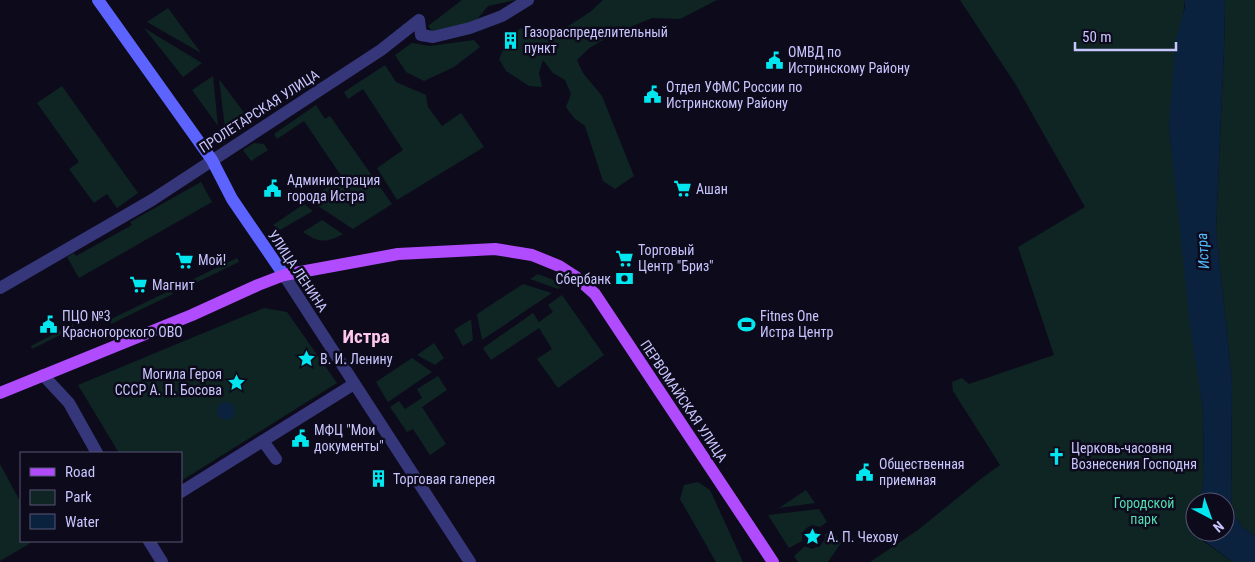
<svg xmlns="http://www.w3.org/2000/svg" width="1255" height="562" viewBox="0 0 1255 562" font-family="'Roboto Condensed',sans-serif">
	<rect width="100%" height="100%" fill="#0d0b1b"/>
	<path fill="#0e2523" d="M462,0H516L488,6L470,28L435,35L428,26Z
		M603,0H717L680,19L652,18L611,35L588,49L577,60L583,73L602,96L634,176L615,189L603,181L585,126L574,118L566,107L571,94L565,80L553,73L543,60L539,73L542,87L529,86L506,71L499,59L510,34L524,27H567L590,12Z
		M960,0H1185L1169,126L1203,411L1204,480L1200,502H1195V532H1202L1203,541L1233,562H870L918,530L982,478L1000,465L953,391L952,382L962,378L969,384L1054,355L1018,247L1085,207L1016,85Z
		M1225,0H1255V536L1242,527L1231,509L1232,382L1216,229L1224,50Z
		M168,8L201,53L147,22Z
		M144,28L202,63L183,77Z
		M474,40L480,47L454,67L424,81L406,72L395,55L412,43L430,46Z
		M385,65L396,82L426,95L428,107L442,126L461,113L484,147L397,200L377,168L403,150L363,89L348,99L344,92Z
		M213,76L218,126L192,90Z
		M219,79L245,114L225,128Z
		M62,86L138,193L117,208L107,194L94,203L69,169L79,162L37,103Z
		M316,105L325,119L330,116L392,204L353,229L309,200L342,177L304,121L277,139L274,134Z
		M254,143L264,144L268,150L251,161L243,150Z
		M201,182L212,202L79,278L67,257L74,253L76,256L132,225L130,222Z
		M304,204L313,211L280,230L273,225Z
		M322,220L343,234C326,243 319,243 303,232Z
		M237,258L239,262L185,288L183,284Z
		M538,274L564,284L558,289L530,279Z
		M523,284L552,293L482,340L477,314Z
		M171,290L173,294L111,324L109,320Z
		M562,295L604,355L558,388L537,359L552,349L539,328L491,360L483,348L533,313L539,322L553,312L548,305Z
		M264,308L287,312L337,383L181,481V453H119L78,385Z
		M471,319L473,340L463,346L454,330Z
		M73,324L74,328L32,349L31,346Z
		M434,343L444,358L435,365L417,355Z
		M412,358L432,372L388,402L376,382Z
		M438,376L447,390L422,407L446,444L430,455L413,429L407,432L390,407L399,401L405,409L422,398L417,389Z
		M0,464L21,503V541H31L29,544L0,561Z
		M698,482L710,490L743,562H716L680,499L684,485Z
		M806,490L815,503L779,508Z
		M819,509L827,522L820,527C811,524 807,526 802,533V541L789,548L768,515Z
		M832,530L841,543L828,562H798L794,556L805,546L812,549L820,546L825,539V534Z"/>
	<path fill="#0b223f" d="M1185,0H1225L1224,50L1216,229L1232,382L1231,509L1242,527L1255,536V562H1233L1203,540L1202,532H1225V502H1200L1204,480L1203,410L1190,325L1169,126L1176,39L1185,7Z
		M217 411a9 9 0 1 1 18 0a9 9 0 1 1-18 0Z"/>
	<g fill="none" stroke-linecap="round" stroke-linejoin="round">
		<path stroke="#36377a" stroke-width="12" d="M284,275L470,562
			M0,288L152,200L381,50L419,20L421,35L433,37L470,28L502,16L528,0
			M43,375L69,403L97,453
			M263,441L276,459
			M181,492L354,384
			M149,541L162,562"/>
		<path stroke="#5c63fe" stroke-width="12" d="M98,0L212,160L232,199L284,275"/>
		<path stroke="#b04cfe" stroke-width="12" d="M0,393L192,315L258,285L284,275L398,254L495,249L532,255L559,266L576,277L595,294L773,562"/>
	</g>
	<defs>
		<symbol id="building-bare" viewBox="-9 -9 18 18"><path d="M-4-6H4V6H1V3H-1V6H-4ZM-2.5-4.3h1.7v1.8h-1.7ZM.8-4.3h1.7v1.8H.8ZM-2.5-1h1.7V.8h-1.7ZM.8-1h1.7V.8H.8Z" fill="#01e6ef" stroke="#0d0b1b" stroke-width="2.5" paint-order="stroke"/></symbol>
		<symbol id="civic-bare" viewBox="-9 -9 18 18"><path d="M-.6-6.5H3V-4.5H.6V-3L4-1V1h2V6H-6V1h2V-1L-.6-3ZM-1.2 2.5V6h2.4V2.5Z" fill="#01e6ef" stroke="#0d0b1b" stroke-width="2.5" paint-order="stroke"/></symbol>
		<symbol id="supermarket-bare" viewBox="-9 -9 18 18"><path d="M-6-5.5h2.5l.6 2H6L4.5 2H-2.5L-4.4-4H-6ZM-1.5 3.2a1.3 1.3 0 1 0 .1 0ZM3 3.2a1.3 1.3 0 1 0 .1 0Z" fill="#01e6ef" stroke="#0d0b1b" stroke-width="2.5" paint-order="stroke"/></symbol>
		<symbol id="bank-bare" viewBox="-9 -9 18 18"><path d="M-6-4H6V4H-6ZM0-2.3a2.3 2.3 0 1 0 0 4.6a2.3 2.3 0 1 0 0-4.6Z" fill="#01e6ef" stroke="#0d0b1b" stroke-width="2.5" paint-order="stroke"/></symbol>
		<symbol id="stadium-bare" viewBox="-9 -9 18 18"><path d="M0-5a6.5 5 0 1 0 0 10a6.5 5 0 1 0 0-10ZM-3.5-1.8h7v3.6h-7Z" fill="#01e6ef" stroke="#0d0b1b" stroke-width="2.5" paint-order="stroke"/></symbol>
		<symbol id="sight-bare" viewBox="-9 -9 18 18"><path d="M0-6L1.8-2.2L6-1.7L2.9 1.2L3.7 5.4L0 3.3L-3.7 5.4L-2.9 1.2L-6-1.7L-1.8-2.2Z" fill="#01e6ef" stroke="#0d0b1b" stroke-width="2.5" paint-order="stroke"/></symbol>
		<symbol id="church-bare" viewBox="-9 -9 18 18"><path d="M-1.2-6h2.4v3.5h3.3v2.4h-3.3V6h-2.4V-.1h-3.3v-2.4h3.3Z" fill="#01e6ef" stroke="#0d0b1b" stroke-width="2.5" paint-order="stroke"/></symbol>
	</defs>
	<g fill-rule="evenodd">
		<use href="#building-bare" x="498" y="28" width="25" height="25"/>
		<use href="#civic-bare" x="762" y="48" width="25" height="25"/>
		<use href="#civic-bare" x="640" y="82" width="25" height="25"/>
		<use href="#civic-bare" x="260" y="176" width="25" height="25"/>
		<use href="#supermarket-bare" x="670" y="176" width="25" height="25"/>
		<use href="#supermarket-bare" x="612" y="246" width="25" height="25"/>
		<use href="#supermarket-bare" x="172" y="248" width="25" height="25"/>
		<use href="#bank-bare" x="612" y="266" width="25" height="25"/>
		<use href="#supermarket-bare" x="126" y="272" width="25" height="25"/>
		<use href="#civic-bare" x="36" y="312" width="25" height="25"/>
		<use href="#stadium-bare" x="734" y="312" width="25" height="25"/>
		<use href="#sight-bare" x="294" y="346" width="25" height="25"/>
		<use href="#sight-bare" x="224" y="370" width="25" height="25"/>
		<use href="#civic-bare" x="288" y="426" width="25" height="25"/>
		<use href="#church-bare" x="1044" y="444" width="25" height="25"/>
		<use href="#civic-bare" x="852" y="460" width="25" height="25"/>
		<use href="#building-bare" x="366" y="466" width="25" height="25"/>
		<use href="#sight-bare" x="800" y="524" width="25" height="25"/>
	</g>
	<g text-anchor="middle" stroke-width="5" stroke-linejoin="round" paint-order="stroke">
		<g font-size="14" fill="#c8c5ff" stroke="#0d0b1b" text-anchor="start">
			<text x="524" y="37">Газораспределительный<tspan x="524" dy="16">пункт</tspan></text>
			<text x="788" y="57">ОМВД по<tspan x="788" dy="16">Истринскому Району</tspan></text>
			<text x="666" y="92">Отдел УФМС России по<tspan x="666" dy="16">Истринскому Району</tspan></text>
			<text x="287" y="185">Администрация<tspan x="287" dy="16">города Истра</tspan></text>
			<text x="696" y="194">Ашан</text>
			<text x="638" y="255">Торговый<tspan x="638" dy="16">Центр "Бриз"</tspan></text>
			<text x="198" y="265">Мой!</text>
			<text x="611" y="284" text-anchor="end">Сбербанк</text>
			<text x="152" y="290">Магнит</text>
			<text x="62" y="321">ПЦО №3<tspan x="62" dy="16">Красногорского ОВО</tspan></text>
			<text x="760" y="321">Fitnes One<tspan x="760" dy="16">Истра Центр</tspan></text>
			<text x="320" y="364">В. И. Ленину</text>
			<text x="222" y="379" text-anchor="end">Могила Героя<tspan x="222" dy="16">СССР А. П. Босова</tspan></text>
			<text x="314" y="435">МФЦ "Мои<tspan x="314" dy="16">документы"</tspan></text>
			<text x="1071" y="453">Церковь-часовня<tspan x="1071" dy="16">Вознесения Господня</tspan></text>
			<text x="879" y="469">Общественная<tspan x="879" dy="16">приемная</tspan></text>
			<text x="393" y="484">Торговая галерея</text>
			<text x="827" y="542">А. П. Чехову</text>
		</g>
		<g font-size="14" fill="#c8c5ff" stroke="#0d0b1b">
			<text transform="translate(259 111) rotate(-33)" y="5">ПРОЛЕТАРСКАЯ УЛИЦА</text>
			<text transform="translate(298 271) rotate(56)" y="5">УЛИЦА ЛЕНИНА</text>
			<text transform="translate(684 401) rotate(56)" y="5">ПЕРВОМАЙСКАЯ УЛИЦА</text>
		</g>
		<g font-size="14" fill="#53ddb2" stroke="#0d0b1b">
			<text x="1144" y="508">Городской<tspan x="1144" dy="16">парк</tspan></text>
		</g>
		<g font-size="15" font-style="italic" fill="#53bafe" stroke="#0d0b1b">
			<text transform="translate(1203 251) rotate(-94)" y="5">Истра</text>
		</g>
		<g font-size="19" font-weight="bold" fill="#ffc7ee" stroke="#0d0b1b">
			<text x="366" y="343">Истра</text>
		</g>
	</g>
	<rect x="20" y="452" width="162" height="90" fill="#0d0b1b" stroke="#585576"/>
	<rect x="30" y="468" width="25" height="8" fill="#b04cfe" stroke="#585576"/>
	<text x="65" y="477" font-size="15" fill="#c8c5ff">Road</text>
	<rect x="30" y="490" width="25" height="15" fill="#0e2523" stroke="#585576"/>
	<text x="65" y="502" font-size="15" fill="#c8c5ff">Park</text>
	<rect x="30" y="514" width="25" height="15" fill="#0b223f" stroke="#585576"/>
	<text x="65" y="527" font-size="15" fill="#c8c5ff">Water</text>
	<g transform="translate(1210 517) rotate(139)"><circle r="24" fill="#0d0b1b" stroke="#585576"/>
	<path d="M0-4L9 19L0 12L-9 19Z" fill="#01e6ef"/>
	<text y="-8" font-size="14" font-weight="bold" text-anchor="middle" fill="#c8c5ff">N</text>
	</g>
	<path d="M1075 42v8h101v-8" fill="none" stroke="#c8c5ff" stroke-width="2.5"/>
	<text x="1082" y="42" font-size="15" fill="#c8c5ff" stroke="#0d0b1b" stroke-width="4" paint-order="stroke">50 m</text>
</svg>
